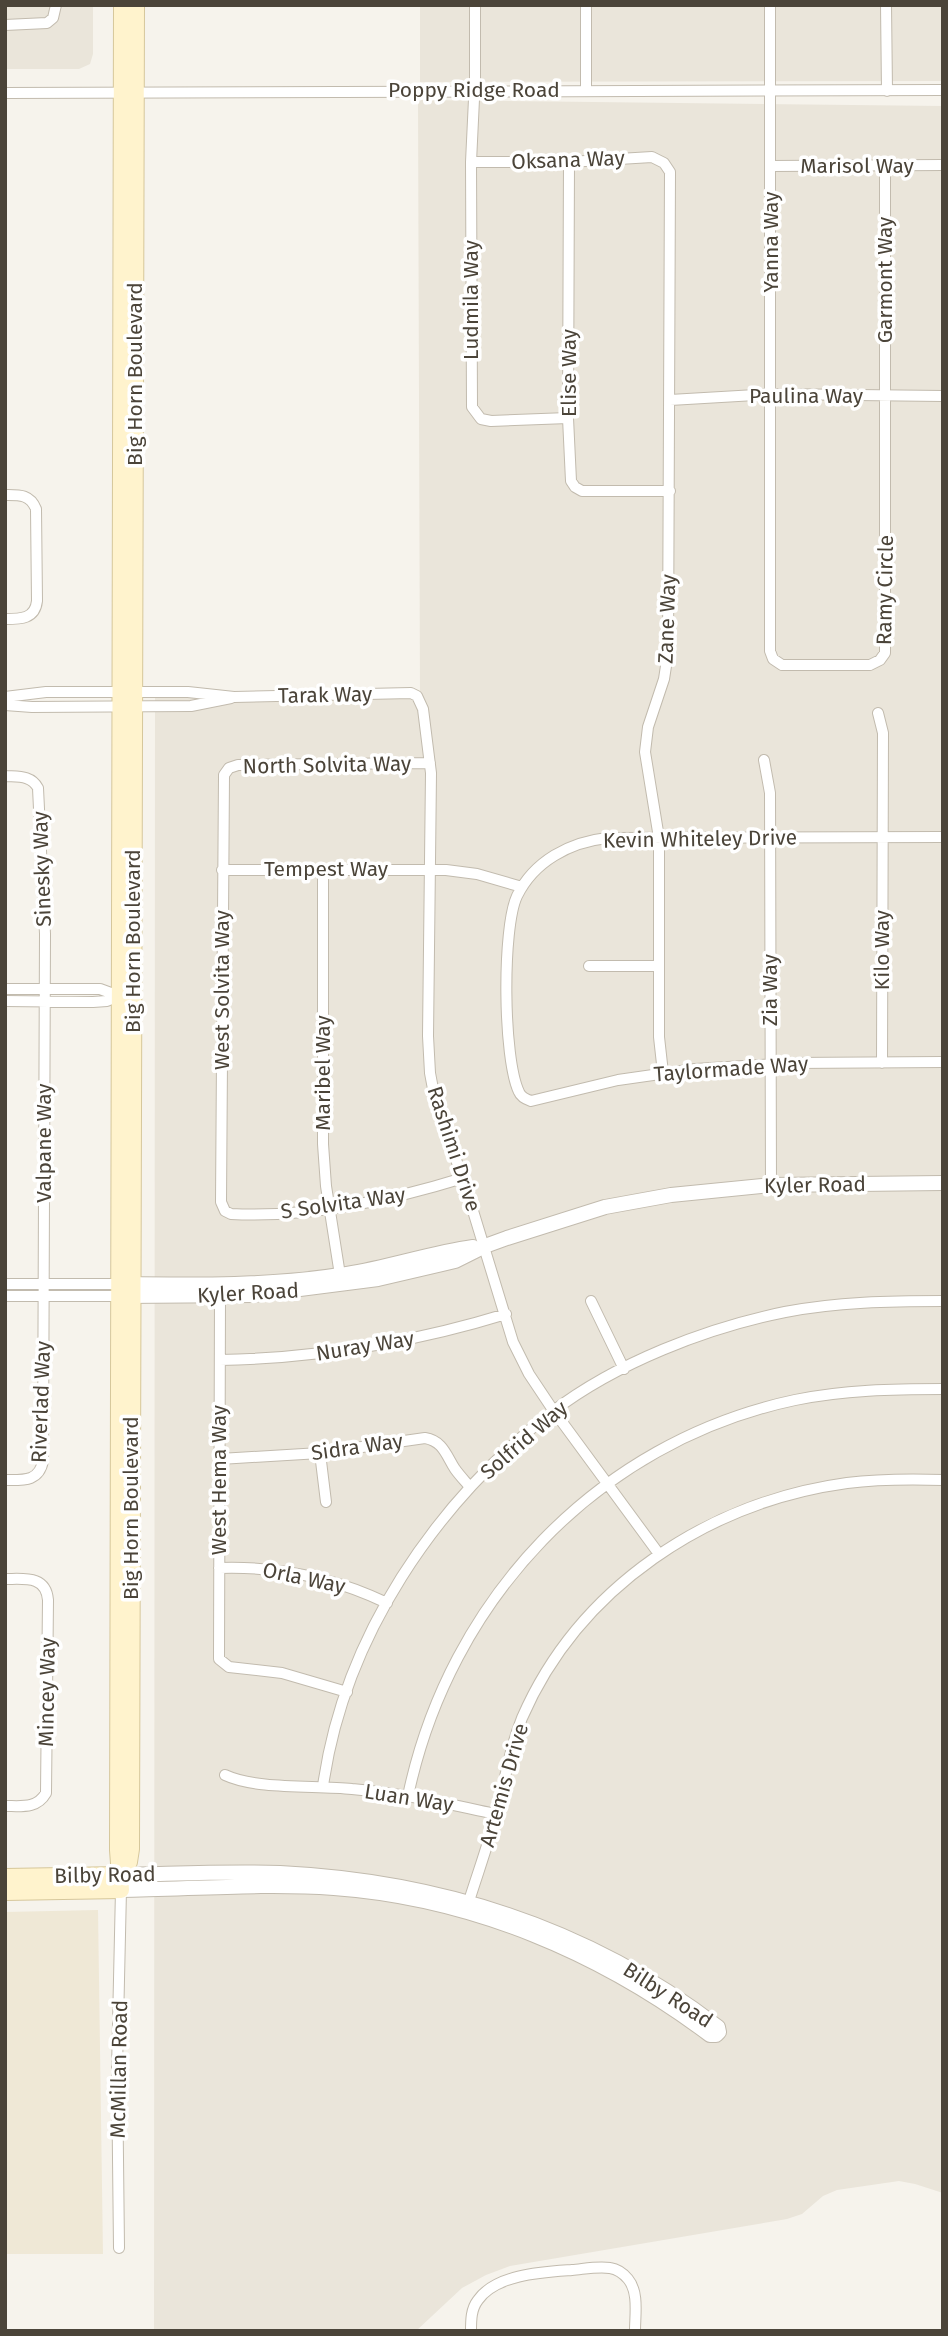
<svg xmlns="http://www.w3.org/2000/svg" width="948" height="2336" viewBox="0 0 948 2336" font-family="'Fira Sans',sans-serif">
	<rect width="100%" height="100%" fill="#f6f3ec"/>
	<path fill="#eae5da" d="M5,5H93V54L90,64L79,69H5Z
		M420,5H943V81L420,82Z
		M418,100L943,106V2193L915,2184L899,2181L837,2190L823,2196L802,2214L787,2219L510,2266L486,2275L462,2288L416,2331H154L155,696H420Z"/>
	<path fill="#efe8d6" d="M98,1910L103,2254H5V1912Z"/>
	<g fill="none" stroke-linecap="round" stroke-linejoin="round">
		<defs>
			<path id="minor" d="M475,5V78L471,162L472,407L481,419L491,421L568,418
				M770,5V651L773,659L782,665H870L880,660L885,653V166
				M886,5L887,91
				M5,25L47,23L53,18L56,5
				M586,90V5
				M5,93L943,90
				M471,162H569L652,157L664,163L670,172L668,653L664,679L648,727L645,752L659,838V1037L663,1073
				M569,162L568,418L571,481L575,487L582,491H670
				M771,166L943,165
				M670,400L771,394L943,396
				M5,495C19,495 30,494 36,509L37,601C35,619 21,619 5,619
				M5,697L46,692H188L234,697L411,693L417,696L423,709L431,773L428,1036L430,1073L437,1110L463,1178L513,1342L529,1374L551,1407L659,1554
				M5,705L32,707L191,706L231,698
				M878,713L883,733L882,1063
				M764,760L770,793L771,1185
				M430,763L238,765L229,768L224,775L221,1202L225,1211L231,1214C310,1218 389,1201 463,1178
				M5,776C18,777 31,775 38,788L45,934L43,1461C39,1482 23,1480 5,1480
				M943,837L607,838C570,842 534,861 517,896C502,928 503,1059 519,1092C521,1097 525,1099 531,1101L618,1080L695,1069L792,1063L943,1062
				M323,869V1144L326,1186L340,1275
				M222,870H446L477,874L522,887
				M589,966H659
				M5,989H100L119,996
				M5,1001L93,1002L107,1001L119,996
				M5,1284H119
				M5,1296H119
				M220,1296L219,1659L229,1667L282,1673L347,1692
				M591,1301L624,1369
				M220,1360C318,1358 412,1343 506,1314
				M320,1453L326,1502
				M220,1459L320,1453L425,1438C443,1441 446,1455 455,1469C460,1476 465,1481 470,1487
				M219,1568C279,1566 333,1577 387,1603
				M5,1579C24,1579 46,1575 48,1600L46,1793C37,1809 21,1806 5,1806
				M225,1775C257,1790 315,1785 352,1789C401,1793 448,1804 495,1814
				M323,1786C344,1637 435,1503 552,1412C616,1363 706,1328 785,1312C837,1302 890,1301 943,1301
				M408,1796C449,1600 597,1442 795,1400C844,1390 893,1389 943,1389
				M469,1901C480,1866 493,1831 501,1795C507,1768 512,1743 522,1718C579,1587 708,1502 847,1483C879,1479 911,1479 943,1480
				M119,2248L117,2069L121,1890
				M471,2331C471,2320 471,2309 478,2300C496,2274 544,2272 572,2270C584,2269 598,2266 610,2268C617,2269 623,2273 628,2279C639,2292 635,2315 635,2331"/>
			<path id="tertiary" d="M122,1284C197,1285 273,1286 347,1274C390,1267 431,1253 473,1247
				M122,1296L253,1295L378,1279L455,1261L485,1246L507,1238L605,1207L671,1195L771,1185L943,1183
				M121,1875C174,1874 227,1871 280,1873C441,1881 589,1928 718,2027L719,2032L716,2035H710C601,1953 472,1898 334,1888C264,1883 192,1889 121,1890"/>
			<path id="secondary" d="M121,1875L129,1862L131,1849L136,5
				M5,1877L121,1875
				M5,1892L121,1890L118,1850L122,5"/>
		</defs>
		<use href="#minor" stroke="#c2bbae" stroke-width="12"/>
		<use href="#tertiary" stroke="#c2bbae" stroke-width="16"/>
		<use href="#secondary" stroke="#d6c79b" stroke-width="18"/>
		<use href="#minor" stroke="#fff" stroke-width="10"/>
		<use href="#tertiary" stroke="#fff" stroke-width="14"/>
		<use href="#secondary" stroke="#fff3cd" stroke-width="16"/>
	</g>
	<g text-anchor="middle" stroke-width="7" stroke-linejoin="round" paint-order="stroke">
		<g font-size="21" fill="#4b4439" stroke="#fff">
			<text x="474" y="97">Poppy Ridge Road</text>
			<text transform="translate(568 160) rotate(-2)" y="7">Oksana Way</text>
			<text x="857" y="173">Marisol Way</text>
			<text transform="translate(771 242) rotate(-90)" y="7">Yanna Way</text>
			<text transform="translate(885 280) rotate(-90)" y="7">Garmont Way</text>
			<text transform="translate(471 300) rotate(-90)" y="7">Ludmila Way</text>
			<text transform="translate(569 373) rotate(-90)" y="7">Elise Way</text>
			<text transform="translate(135 374) rotate(-90)" y="7">Big Horn Boulevard</text>
			<text x="806" y="403">Paulina Way</text>
			<text transform="translate(885 590) rotate(-89)" y="7">Ramy Circle</text>
			<text transform="translate(667 619) rotate(-88)" y="7">Zane Way</text>
			<text transform="translate(325 695) rotate(-1)" y="7">Tarak Way</text>
			<text transform="translate(327 765) rotate(-1)" y="7">North Solvita Way</text>
			<text transform="translate(700 839) rotate(-1)" y="7">Kevin Whiteley Drive</text>
			<text transform="translate(42 869) rotate(-92)" y="7">Sinesky Way</text>
			<text x="326" y="876">Tempest Way</text>
			<text transform="translate(133 941) rotate(-90)" y="7">Big Horn Boulevard</text>
			<text transform="translate(882 950) rotate(-90)" y="7">Kilo Way</text>
			<text transform="translate(222 990) rotate(-90)" y="7">West Solvita Way</text>
			<text transform="translate(770 990) rotate(-90)" y="7">Zia Way</text>
			<text transform="translate(731 1069) rotate(-4)" y="7">Taylormade Way</text>
			<text transform="translate(323 1073) rotate(-90)" y="7">Maribel Way</text>
			<text transform="translate(44 1143) rotate(-90)" y="7">Valpane Way</text>
			<text transform="translate(454 1149) rotate(72)" y="7">Rashimi Drive</text>
			<text transform="translate(815 1185) rotate(-1)" y="7">Kyler Road</text>
			<text transform="translate(343 1203) rotate(-8)" y="7">S Solvita Way</text>
			<text transform="translate(248 1293) rotate(-3)" y="7">Kyler Road</text>
			<text transform="translate(365 1346) rotate(-9)" y="7">Nuray Way</text>
			<text transform="translate(41 1402) rotate(-88)" y="7">Riverlad Way</text>
			<text transform="translate(524 1440) rotate(-41)" y="7">Solfrid Way</text>
			<text transform="translate(357 1447) rotate(-8)" y="7">Sidra Way</text>
			<text transform="translate(219 1480) rotate(-90)" y="7">West Hema Way</text>
			<text transform="translate(131 1508) rotate(-90)" y="7">Big Horn Boulevard</text>
			<text transform="translate(304 1578) rotate(12)" y="7">Orla Way</text>
			<text transform="translate(47 1692) rotate(-89)" y="7">Mincey Way</text>
			<text transform="translate(504 1785) rotate(-74)" y="7">Artemis Drive</text>
			<text transform="translate(409 1798) rotate(9)" y="7">Luan Way</text>
			<text transform="translate(105 1875) rotate(-1)" y="7">Bilby Road</text>
			<text transform="translate(668 1995) rotate(33)" y="7">Bilby Road</text>
			<text transform="translate(119 2069) rotate(-89)" y="7">McMillan Road</text>
		</g>
	</g>
	<rect width="948" height="2336" fill="none" stroke="#4b4439" stroke-width="14"/>
</svg>
